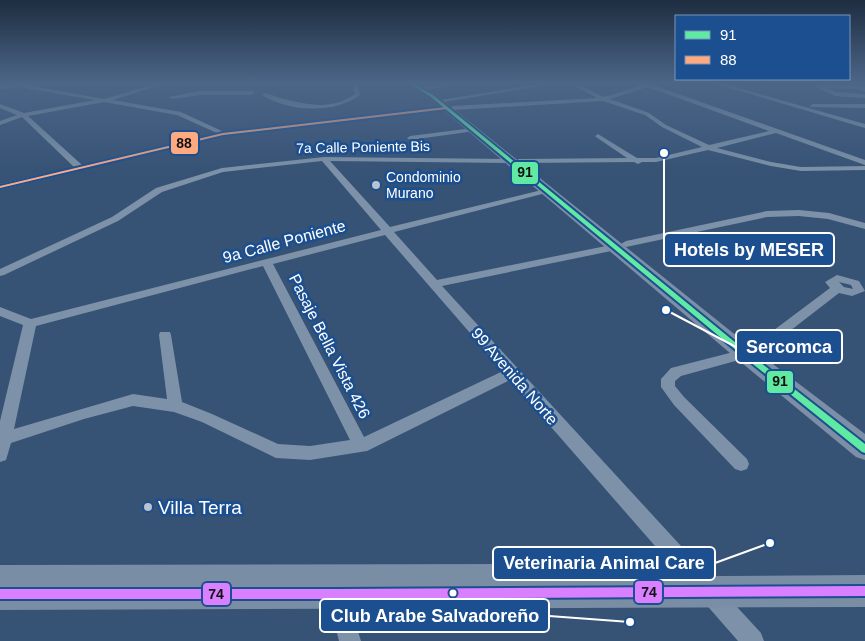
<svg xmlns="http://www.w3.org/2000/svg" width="865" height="641" viewBox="0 0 865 641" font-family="Helvetica,sans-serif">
	<rect width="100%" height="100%" fill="#365274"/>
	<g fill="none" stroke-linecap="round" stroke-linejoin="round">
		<path fill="#7d92a8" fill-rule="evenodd" d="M15,83L104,99L159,83H166L113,100L181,112L224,132L446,106L449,108L223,136L0,190V184L74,167L22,117L0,125V121L17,115L0,108V104L24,113L95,100L13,86ZM104,102L177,115L217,133L82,165L28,116Z
			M352,83H357L360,95C335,114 288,112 262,95L265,93C295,102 328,114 355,94Z
			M452,83H464L426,90L423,88Z
			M546,83H557L444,102L441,100Z
			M569,83H575L604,97L643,85L641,83H647L865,160V165L776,133L717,148L771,162L801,167L865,166V170L801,171L771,166L708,150L656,162H642L638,164L634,162L521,163H518V159L627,158L596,137L595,136L598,134L637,158H656L702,147L662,127L645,115L603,101L453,110L450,108L453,106L597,98ZM648,87L769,131L709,145L666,125L649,113L610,99Z
			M713,83H721L865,124V128Z
			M818,84L858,86L856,89L826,88L836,92L865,94V98L835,96L816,87Z
			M199,91H252L255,93L252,95H199L172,99L169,97Z
			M812,104H865V108L810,107Z
			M473,128L476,130L475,131L410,140L407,138L410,136Z
			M324,157L511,159L515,161L511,163L330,161L390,227L550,188V192L394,232L437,280L616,244L620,245L621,247L616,250L442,286L761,633L764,641H738L510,380L367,451L310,460L276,458L202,422L174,412L133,406L84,419L11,443L6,460L0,462V421L23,325L0,316V307L31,319L381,230L322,161L223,172L162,192L118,221L4,275L0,276V269L112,217L156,188L222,168ZM385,235L503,371L364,437L273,264ZM263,266L350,440L310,446L278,444L212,414L182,402L171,335L170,332H160L159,335L167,399L133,394L14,429L36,326Z
			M799,210L829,213L865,223V229L828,219L799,216L767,217L626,247L621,244L626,241L767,211Z
			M837,275L859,281L865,291L852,296L839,293L764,351H754L752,348L754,345L830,288L825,282ZM839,282L851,285L853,289L844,287Z
			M745,349L750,351L752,354L750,357L681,376L675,381V386L684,397L747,459L749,464L747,469L741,471L735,469L674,405L661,387V379L671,368Z
			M337,584L344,587L361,641H339L327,594L330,587Z"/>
		<path fill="#7d92a8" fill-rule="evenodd" d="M845,83H853L865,87V92Z"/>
		<path fill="#798da4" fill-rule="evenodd" d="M17,83H40L36,85L0,89V85Z
			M554,564L565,568L568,577L865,575V607L0,610V565Z"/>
		<path fill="#7d8ea7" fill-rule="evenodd" d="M406,83H416L435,94L753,349L865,434V460L856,457L737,359L429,98Z"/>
		<defs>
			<path id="bus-1" d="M409,83H411L433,95L747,352L865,444V453L862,452L743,356L431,97Z"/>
			<path id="bus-2" d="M446,107L447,109L223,135L0,188V186L223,133Z"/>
			<path id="bus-3" d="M865,586V596L337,599H0V589H337Z"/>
		</defs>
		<use href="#bus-1" stroke="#1b4f8f" stroke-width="4"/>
		<use href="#bus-2" stroke="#1b4f8f" stroke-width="4"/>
		<use href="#bus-3" stroke="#1b4f8f" stroke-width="4"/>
		<use href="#bus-1" fill="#60e9a3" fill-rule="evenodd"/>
		<use href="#bus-2" fill="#ffa980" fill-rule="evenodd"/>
		<use href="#bus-3" fill="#d880ff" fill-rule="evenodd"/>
	</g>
	<linearGradient id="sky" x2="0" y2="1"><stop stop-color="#1e2d40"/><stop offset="0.48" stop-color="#4c6688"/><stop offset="1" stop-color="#4c6688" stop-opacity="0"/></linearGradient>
	<rect width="865" height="172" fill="url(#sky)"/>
	<g fill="#b9c2ce" stroke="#1b4f8f" stroke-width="2">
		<circle cx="376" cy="185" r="5"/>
		<circle cx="148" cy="507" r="5"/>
	</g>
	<circle fill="#fff" stroke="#1b4f8f" stroke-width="2" cx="453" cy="593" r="4.5"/>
	<g text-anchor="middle" stroke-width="5" stroke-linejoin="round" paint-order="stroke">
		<g font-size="14" fill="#fff" stroke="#1b4f8f">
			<text transform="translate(363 147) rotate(-1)" y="5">7a Calle Poniente Bis</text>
		</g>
		<g font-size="14" fill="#fff" stroke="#1b4f8f" text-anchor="start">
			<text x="386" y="182">Condominio<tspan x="386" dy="16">Murano</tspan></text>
		</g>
		<g font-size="16" fill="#fff" stroke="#1b4f8f">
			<text transform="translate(284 241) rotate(-15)" y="6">9a Calle Poniente</text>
			<text transform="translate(330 346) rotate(63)" y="6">Pasaje Bella Vista 426</text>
			<text transform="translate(515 376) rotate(49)" y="6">99 Avenida Norte</text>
		</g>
		<g font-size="19" fill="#fff" stroke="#1b4f8f" text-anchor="start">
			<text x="158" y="514">Villa Terra</text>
		</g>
	</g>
	<path fill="none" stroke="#fff" stroke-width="2" d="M664 153L664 250M666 310L736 347M770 543L715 563M630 622L549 616"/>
	<g fill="#fff" stroke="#1b4f8f" stroke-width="2">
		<circle cx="664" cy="153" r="5"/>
		<circle cx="666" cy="310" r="5"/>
		<circle cx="770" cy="543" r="5"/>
		<circle cx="630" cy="622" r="5"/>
	</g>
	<g fill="#1b4f8f" stroke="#fff" stroke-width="2">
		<rect x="664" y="233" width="170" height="33" rx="5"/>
		<rect x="736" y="330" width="106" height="33" rx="5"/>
		<rect x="493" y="547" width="222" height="33" rx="5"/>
		<rect x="320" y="599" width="229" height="33" rx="5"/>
	</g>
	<g font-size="18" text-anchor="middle" font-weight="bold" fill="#fff">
		<text x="749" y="256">Hotels by MESER</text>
		<text x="789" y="353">Sercomca</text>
		<text x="604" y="569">Veterinaria Animal Care</text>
		<text x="435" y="622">Club Arabe Salvadoreño</text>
	</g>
	<g stroke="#1b4f8f" stroke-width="2">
		<rect x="170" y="131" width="29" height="24" rx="5" fill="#ffa980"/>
		<rect x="511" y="161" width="28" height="24" rx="5" fill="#60e9a3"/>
		<rect x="766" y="370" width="28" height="24" rx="5" fill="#60e9a3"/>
		<rect x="634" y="580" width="29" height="24" rx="5" fill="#d880ff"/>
		<rect x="202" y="582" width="29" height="24" rx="5" fill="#d880ff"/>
	</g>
	<g font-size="14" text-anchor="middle" font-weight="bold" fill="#111">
		<text x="184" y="148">88</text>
		<text x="525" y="177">91</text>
		<text x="780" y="386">91</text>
		<text x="649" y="597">74</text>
		<text x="216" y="599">74</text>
	</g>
	<rect x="675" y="15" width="175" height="65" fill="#1b4f8f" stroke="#7695bc"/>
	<rect x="685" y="31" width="25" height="8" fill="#60e9a3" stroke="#7695bc"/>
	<text x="720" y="40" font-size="15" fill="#ffffff">91</text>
	<rect x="685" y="56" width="25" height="8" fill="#ffa980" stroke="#7695bc"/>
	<text x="720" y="65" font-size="15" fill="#ffffff">88</text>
</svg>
